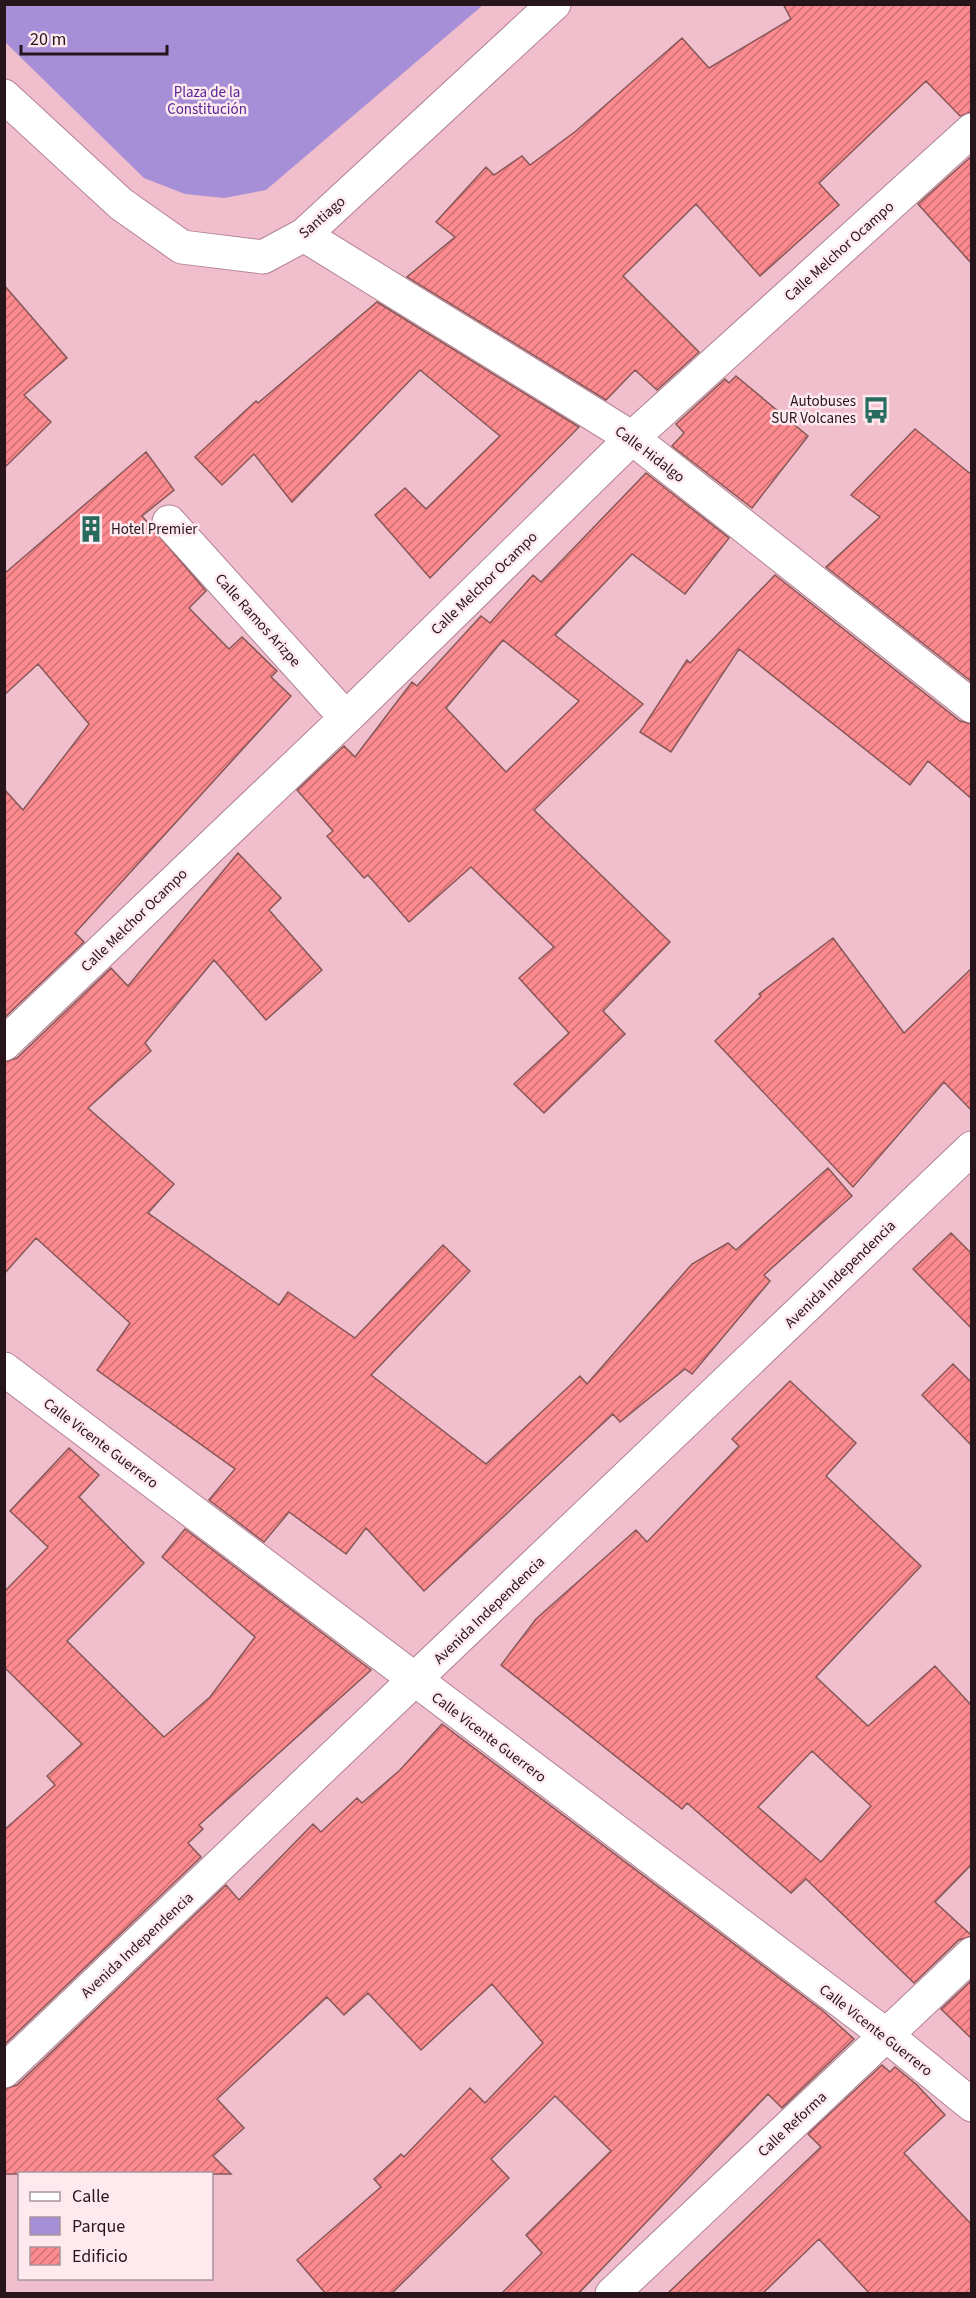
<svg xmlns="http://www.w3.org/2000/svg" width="976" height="2298" viewBox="0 0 976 2298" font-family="'Source Sans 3',sans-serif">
	<defs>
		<pattern id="building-hatch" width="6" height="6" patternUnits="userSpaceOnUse" patternTransform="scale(1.5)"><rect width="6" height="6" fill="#fd8a8e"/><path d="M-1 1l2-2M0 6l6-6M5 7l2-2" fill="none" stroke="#cd7073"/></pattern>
	</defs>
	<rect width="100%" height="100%" fill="#f1becd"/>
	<path fill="#a68fd6" d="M4,5L5,4L483,5L266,190L224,198L185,194L144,178L5,42Z"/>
	<path fill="url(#building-hatch)" stroke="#865858" stroke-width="1.5" fill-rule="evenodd" d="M783,4H972V112L960,116L926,81L819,183L839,205L760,276L696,204L623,276L699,352L657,390L635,370L606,400L407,277L455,237L436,222L486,167L494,175L522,156L530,165L576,131L682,38L709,68L791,19Z
		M972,156V264L918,204Z
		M4,285L67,358L24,395L51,422L4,468Z
		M377,302L579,427L430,578L375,515L405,488L426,509L500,436L420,370L292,502L254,454L222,485L195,457L256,401L258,403Z
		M736,376L808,436L752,508L672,446L684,433L676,424L725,379L729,383Z
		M915,429L972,475V682L826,567L880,517L851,495Z
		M146,452L174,490L142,516L206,591L189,608L229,649L242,637L277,671L271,677L291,696L75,933L84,942L4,1018V789L23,810L89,724L38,664L4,695V574Z
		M646,473L729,538L685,594L632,554L555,635L643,704L534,810L670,942L603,1011L625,1034L544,1113L514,1084L569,1033L519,978L554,947L471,867L409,922L368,875L364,878L327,836L333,831L297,790L344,746L355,757L412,682L417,686L481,616L490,623L533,575L541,582ZM503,640L579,701L506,772L446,708Z
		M775,575L960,721L972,724V799L928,761L910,785L739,649L671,752L640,732L687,660L690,663Z
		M238,853L281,898L269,910L322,970L266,1020L214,960L145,1043L151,1051L88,1108L174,1184L148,1213L279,1305L288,1292L355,1338L443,1245L470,1271L371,1375L486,1464L580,1376L587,1384L692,1264L728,1243L736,1250L828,1168L852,1196L764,1275L770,1281L692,1374L685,1369L620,1422L613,1414L424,1591L366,1528L346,1554L289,1512L264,1542L209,1500L235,1469L97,1370L130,1323L36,1238L4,1274V1062L17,1058L111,968L128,986Z
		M833,938L904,1033L972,968V1111L944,1082L853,1187L715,1041L761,996L759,994Z
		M951,1233L972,1254V1329L913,1269Z
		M953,1364L972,1383V1446L922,1395Z
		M790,1381L856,1443L826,1476L921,1566L816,1677L868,1726L935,1666L972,1706V1864L935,1902L972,1936L959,1940L914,1983L806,1879L791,1893L687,1803L682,1809L501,1665L536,1619L636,1530L647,1542L739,1446L732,1439ZM812,1751L871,1806L821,1862L758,1807Z
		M69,1448L99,1475L79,1497L144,1563L67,1641L164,1737L210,1697L255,1637L162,1557L185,1529L371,1670L199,1825L203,1829L188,1843L201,1857L4,2045V1830L55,1785L47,1776L82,1744L5,1668V1591L48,1547L10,1511Z
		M442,1724L823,2011L854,2039L782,2108L768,2094L578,2294H501L542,2253L526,2235L611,2151L555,2096L491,2159L509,2178L391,2294H326L297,2260L381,2187L374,2179L401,2154L404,2157L470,2088L485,2103L543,2043L492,1984L421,2050L368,1993L344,2015L327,1997L217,2099L244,2128L213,2156L231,2174H4V2089L17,2085L226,1885L239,1900L313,1824L321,1832L357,1798L362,1803L400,1770Z
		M972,1980V2039L941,2009Z
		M882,2065L890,2072L895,2067L917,2085L945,2115L904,2153L972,2225V2294H870L819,2239L762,2294H667L821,2147L808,2134Z"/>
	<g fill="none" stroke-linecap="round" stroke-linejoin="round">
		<defs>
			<path id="street" d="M169,522L346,718
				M4,1044L346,718L632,438L972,130
				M4,1369L886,2035L972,2105"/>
			<path id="secondary" d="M4,96L121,204L182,247L263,257L304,235L554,4
				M304,235L632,438L972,706
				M4,2071L972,1148
				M612,2294L972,1954"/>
		</defs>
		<use href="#street" stroke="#b28391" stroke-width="35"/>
		<use href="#secondary" stroke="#b28391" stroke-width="35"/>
		<use href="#street" stroke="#fff" stroke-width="33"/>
		<use href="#secondary" stroke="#fff" stroke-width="33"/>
	</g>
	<defs>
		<symbol id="bus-bare" viewBox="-9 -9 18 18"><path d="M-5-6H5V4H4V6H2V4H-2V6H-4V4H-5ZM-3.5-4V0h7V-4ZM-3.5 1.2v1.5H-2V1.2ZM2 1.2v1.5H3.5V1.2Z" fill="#266b5e" stroke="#fee9ee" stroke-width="2.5" paint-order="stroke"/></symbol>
		<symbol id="building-bare" viewBox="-9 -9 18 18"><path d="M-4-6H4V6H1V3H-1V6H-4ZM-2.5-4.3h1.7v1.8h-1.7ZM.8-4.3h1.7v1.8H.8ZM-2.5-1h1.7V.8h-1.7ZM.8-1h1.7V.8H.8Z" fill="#266b5e" stroke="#fee9ee" stroke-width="2.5" paint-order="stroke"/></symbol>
	</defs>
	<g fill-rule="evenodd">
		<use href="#bus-bare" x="857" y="391" width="38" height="38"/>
		<use href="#building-bare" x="72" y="510" width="38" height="38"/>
	</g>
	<g text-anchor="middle" stroke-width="5" stroke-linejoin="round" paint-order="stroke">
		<g font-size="15" fill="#572694" stroke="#fee9ee">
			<text x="207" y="97">Plaza de la<tspan x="207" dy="17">Constitución</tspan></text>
		</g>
		<g font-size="15" fill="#27151b" stroke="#fee9ee">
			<text transform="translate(322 217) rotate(-41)" y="5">Santiago</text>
			<text transform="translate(839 251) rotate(-42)" y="5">Calle Melchor Ocampo</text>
			<text transform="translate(650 454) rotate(37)" y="5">Calle Hidalgo</text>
			<text transform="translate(484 583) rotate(-44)" y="5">Calle Melchor Ocampo</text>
			<text transform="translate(258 620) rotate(48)" y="5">Calle Ramos Arizpe</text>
			<text transform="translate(134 920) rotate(-44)" y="5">Calle Melchor Ocampo</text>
			<text transform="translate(840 1274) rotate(-44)" y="5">Avenida Independencia</text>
			<text transform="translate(101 1443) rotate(37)" y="5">Calle Vicente Guerrero</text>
			<text transform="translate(489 1610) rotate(-44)" y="5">Avenida Independencia</text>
			<text transform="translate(489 1737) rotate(37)" y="5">Calle Vicente Guerrero</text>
			<text transform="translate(137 1945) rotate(-43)" y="5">Avenida Independencia</text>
			<text transform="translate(876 2030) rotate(38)" y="5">Calle Vicente Guerrero</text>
			<text transform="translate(792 2124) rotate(-43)" y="5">Calle Reforma</text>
		</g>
		<g font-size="15" fill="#27151b" stroke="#fee9ee" text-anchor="end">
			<text x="856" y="406">Autobuses<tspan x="856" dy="17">SUR Volcanes</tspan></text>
			<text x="111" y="534" text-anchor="start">Hotel Premier</text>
		</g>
	</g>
	<rect width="976" height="2298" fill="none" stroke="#27151b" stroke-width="12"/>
	<rect x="18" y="2172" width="195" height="108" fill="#fee9ee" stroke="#a8949a" stroke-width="1.5"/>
	<rect x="30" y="2192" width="30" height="9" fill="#ffffff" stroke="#a8949a" stroke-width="1.5"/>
	<text x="72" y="2202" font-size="18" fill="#27151b">Calle</text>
	<rect x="30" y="2217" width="30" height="18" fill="#a68fd6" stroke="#a8949a" stroke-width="1.5"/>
	<text x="72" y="2232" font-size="18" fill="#27151b">Parque</text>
	<rect x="30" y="2247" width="30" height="18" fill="url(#building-hatch)" stroke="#a8949a" stroke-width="1.5"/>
	<text x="72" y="2262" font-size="18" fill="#27151b">Edificio</text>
	<path d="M21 45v9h146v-9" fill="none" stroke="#27151b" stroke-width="3"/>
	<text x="30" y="45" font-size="18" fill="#27151b" stroke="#fee9ee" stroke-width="4.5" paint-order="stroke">20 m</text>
</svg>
